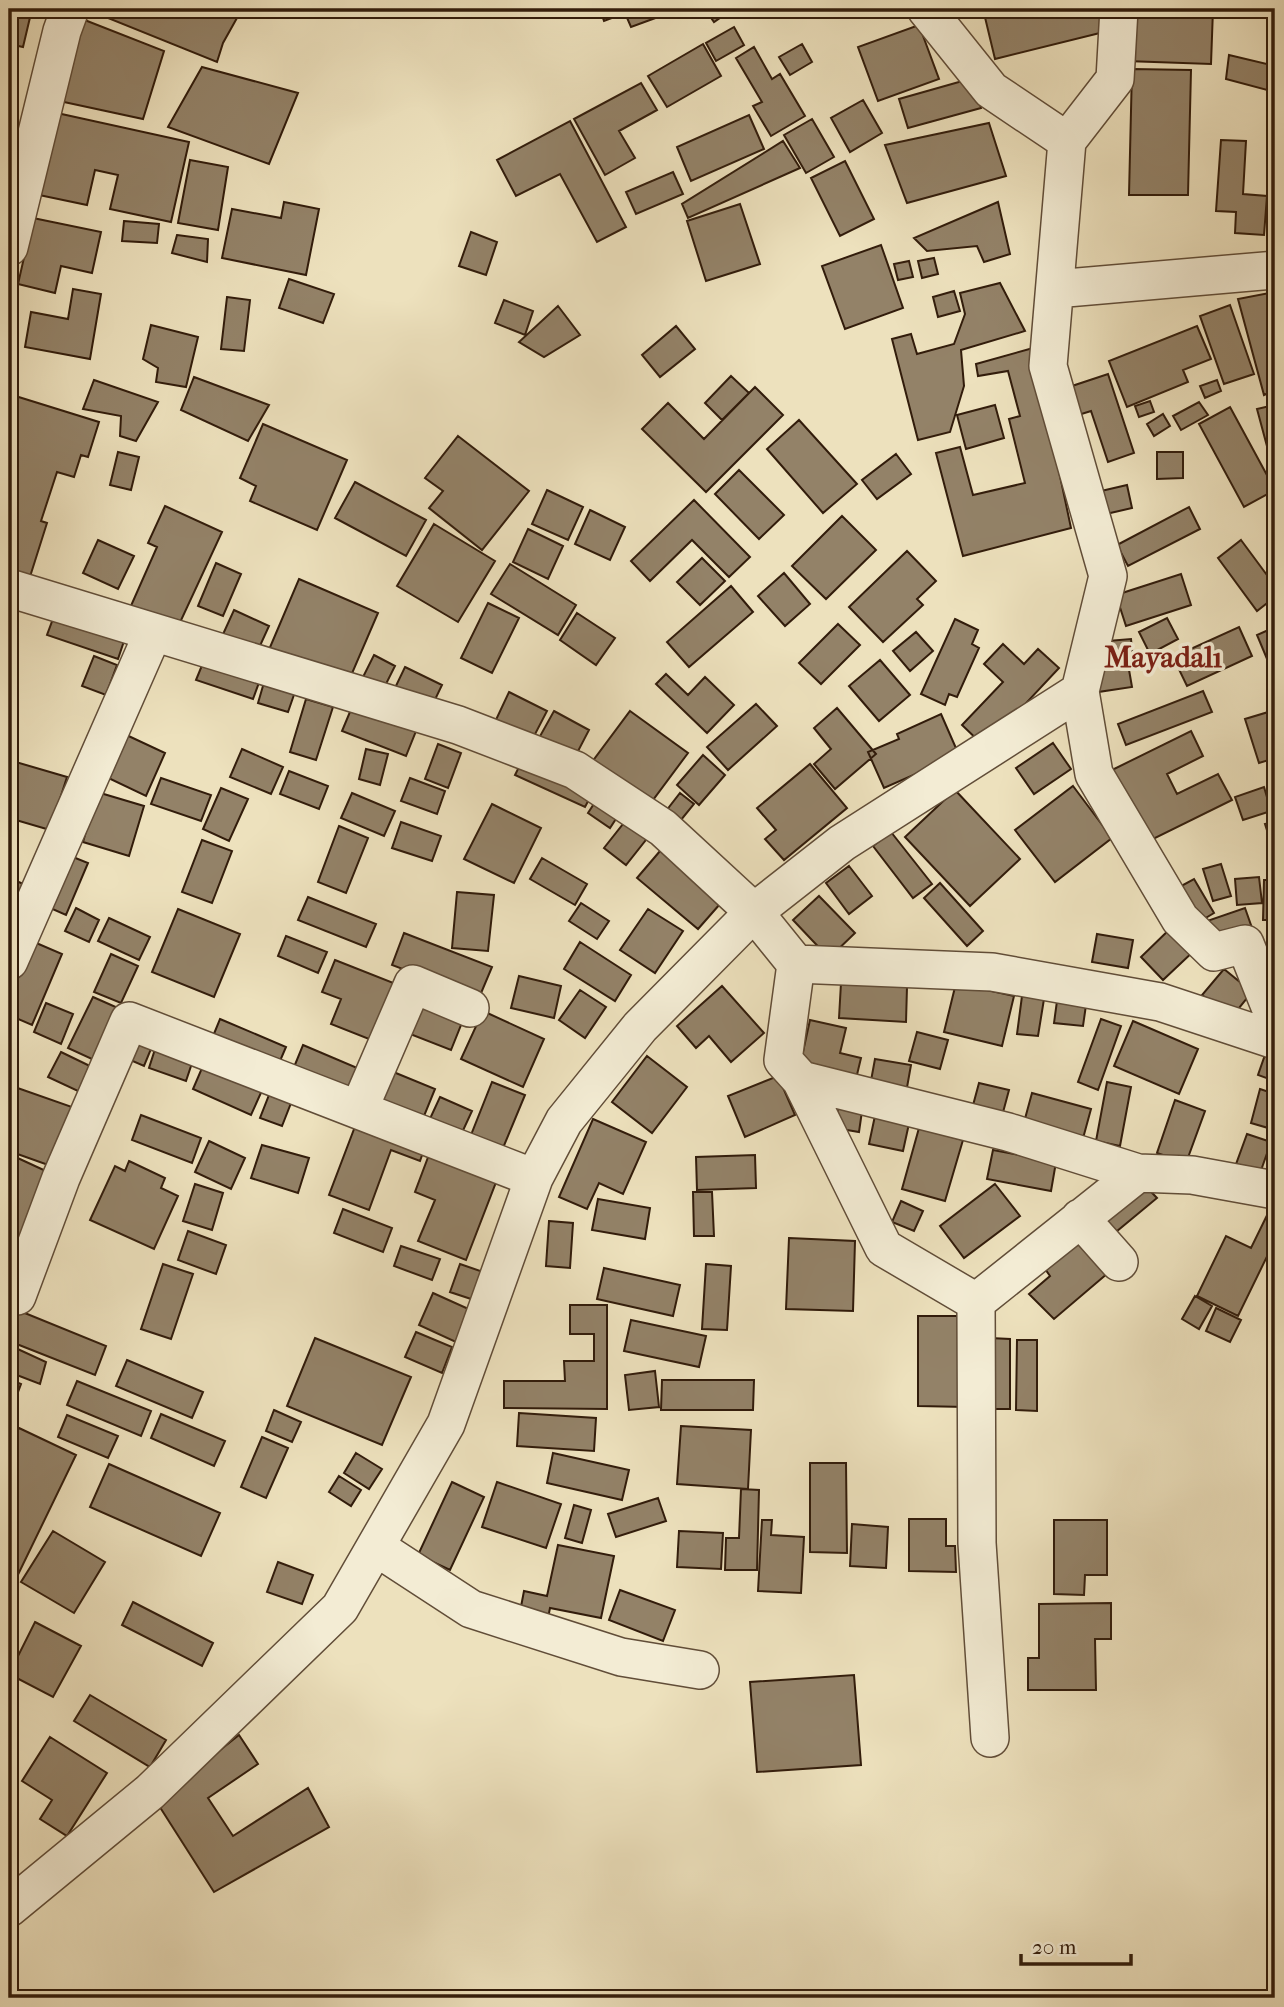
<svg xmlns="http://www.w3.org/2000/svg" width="1284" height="2007" viewBox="0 0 1284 2007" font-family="'IM FELL French Canon',serif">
	<rect width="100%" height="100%" fill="#ede1bd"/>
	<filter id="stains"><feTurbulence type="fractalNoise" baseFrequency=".00286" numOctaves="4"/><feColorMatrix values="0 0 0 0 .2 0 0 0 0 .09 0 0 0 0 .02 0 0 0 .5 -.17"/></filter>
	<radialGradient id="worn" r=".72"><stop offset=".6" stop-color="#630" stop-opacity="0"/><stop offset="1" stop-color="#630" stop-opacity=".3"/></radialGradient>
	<path fill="#938268" stroke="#321c0b" stroke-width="2" d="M9,9H32L23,47L9,44Z
		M100,9H242L223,43L217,62L98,14Z
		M600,9H668L669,13L631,27L625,13L604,21Z
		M705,9H733L714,22Z
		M983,9H1106L1112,30L995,59Z
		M1127,9H1213L1211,64L1126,61Z
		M77,17L164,51L143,119L50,99Z
		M919,25L939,79L878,101L858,47Z
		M734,27L744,45L716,61L706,43Z
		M703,44L721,76L667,107L648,76Z
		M802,44L812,62L790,75L779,57Z
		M754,47L772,79L780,74L805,116L771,136L753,106L762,102L736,58Z
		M1229,55L1275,66V92L1226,79Z
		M202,67L298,93L269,164L168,127Z
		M1132,69L1191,70L1188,195H1129Z
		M973,78L981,108L908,128L899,99Z
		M641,83L657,110L619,131L635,158L605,175L574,119Z
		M863,100L882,133L850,152L831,118Z
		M57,113L189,142L171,222L110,209L118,175L95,170L87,205L39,195Z
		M749,115L764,149L691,181L677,147Z
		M812,119L834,157L806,173L784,135Z
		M570,121L626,227L597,242L560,174L516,196L497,160Z
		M989,123L1006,176L907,203L885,145Z
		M1221,140L1246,141L1243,194L1267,196L1264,235L1235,233L1236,212L1216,211Z
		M783,141L800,168L688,218L682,204Z
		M190,160L228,167L218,230L178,223Z
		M845,161L874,219L840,236L811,178Z
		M673,172L683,194L636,214L626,192Z
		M1275,174V214L1272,213Z
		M284,202L319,209L306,275L222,258L232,209L281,218Z
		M998,202L1010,254L984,262L977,246L927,251L914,238Z
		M740,204L760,264L706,281L687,221Z
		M33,218L101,232L92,273L61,266L55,293L18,284Z
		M124,221L159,224L157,243L122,241Z
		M471,232L497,242L486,275L459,266Z
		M177,235L208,239L207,262L172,253Z
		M881,245L903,308L845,329L822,266Z
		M934,258L938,274L922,278L918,261Z
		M909,261L913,277L898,280L894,264Z
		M289,279L334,294L323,323L279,308Z
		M1000,283L1025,331L961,350L964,386L950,432L918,440L892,339L911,334L917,354L954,344L965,314L960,293Z
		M73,289L101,294L90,359L25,347L31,312L68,319Z
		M954,291L960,311L938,317L933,297Z
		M1275,292V390L1264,395L1238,299Z
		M227,297L250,300L244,351L221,349Z
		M504,300L533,311L525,335L495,323Z
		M1230,305L1254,374L1224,384L1200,316Z
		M558,306L580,335L544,357L519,342Z
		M151,325L198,337L186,387L156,382L158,368L143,359Z
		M676,326L695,349L660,377L642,355Z
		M1197,326L1211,359L1183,370L1188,382L1127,407L1109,361Z
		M1033,348L1071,528L963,556L936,453L960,447L973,495L1025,483L1009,419L1020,416L1008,371L978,376L976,364Z
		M1108,374L1134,453L1108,462L1091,411L1075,416L1066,388Z
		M731,376L749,393L722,420L705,403Z
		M194,377L269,405L248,441L181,410Z
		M94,380L158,402L136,441L120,436L121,416L83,409Z
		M1217,380L1221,391L1205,398L1200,386Z
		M755,387L783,415L706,492L642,429L668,403L704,439Z
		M9,394L99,422L88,457L81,455L74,477L57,472L41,521L47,523L28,583L9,577Z
		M1150,401L1154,412L1139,417L1135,406Z
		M1199,402L1208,415L1181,430L1173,416Z
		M995,405L1004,438L966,449L957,415Z
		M1274,405L1275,409V476L1257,409Z
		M1230,407L1275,490L1244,507L1199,424Z
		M1163,414L1170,426L1154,436L1147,424Z
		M799,420L857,484L823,513L767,449Z
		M263,424L347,460L317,530L250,501L256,486L240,478Z
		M458,436L529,491L482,550L429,508L443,491L425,478Z
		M118,452L139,457L131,490L110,485Z
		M1157,452H1183V478L1157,479Z
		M896,454L911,474L877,499L862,480Z
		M739,470L784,515L759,539L715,494Z
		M355,482L426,520L406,556L335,518Z
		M1127,485L1132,508L1106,514L1101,491Z
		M547,490L583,507L568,540L532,524Z
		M694,500L750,557L729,577L692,540L650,581L631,561Z
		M165,506L222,532L177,629L130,608L157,547L148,543Z
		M1189,507L1200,529L1128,566L1117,545Z
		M590,510L625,527L610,560L575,544Z
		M842,516L876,550L826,599L792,566Z
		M434,524L495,561L458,622L397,586Z
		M528,529L563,546L548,579L513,562Z
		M98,540L134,556L118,589L83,573Z
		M1241,540L1275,586V597L1257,611L1218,558Z
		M907,551L936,581L917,599L923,605L883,642L849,607Z
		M702,558L725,581L700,605L677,582Z
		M216,563L241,574L223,616L198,606Z
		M510,564L576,605L558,635L491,594Z
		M784,573L810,604L785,626L758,596Z
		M1181,574L1191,605L1126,626L1116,595Z
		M299,579L378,613L347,685L268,652Z
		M731,586L753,612L689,667L667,642Z
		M488,603L519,618L492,673L461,658Z
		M57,608L127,632L118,659L47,635Z
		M234,610L269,626L254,659L219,643Z
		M577,613L615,638L596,665L560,640Z
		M1167,618L1178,639L1150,654L1139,632Z
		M955,619L978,630L972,644L979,648L957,697L949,694L945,705L921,694Z
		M838,624L860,645L821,684L799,663Z
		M1239,627L1252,656L1187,686L1173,657Z
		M1275,627V678L1257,635Z
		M916,632L933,651L910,671L893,651Z
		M1131,639L1133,658L1098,660L1096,642Z
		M1003,644L1024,664L1038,649L1059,668L985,747L962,725L1003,682L984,664Z
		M374,655L395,666L382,692L361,681Z
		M94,656L117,665L106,695L82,686Z
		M205,658L261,677L253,699L196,680Z
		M880,660L910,695L879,721L849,686Z
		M1128,664L1132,687L1098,692L1094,670Z
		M405,667L442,685L431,708L394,690Z
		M666,674L688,695L705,677L734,705L707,733L656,684Z
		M265,679L296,689L288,712L258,703Z
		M1203,691L1212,712L1126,745L1118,724Z
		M509,692L547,711L531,742L494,724Z
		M306,699L333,707L316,760L290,752Z
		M756,704L777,726L728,770L707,747Z
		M352,707L416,731L406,756L342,731Z
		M837,708L876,754L835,789L814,764L831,749L814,728Z
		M1275,710V758L1259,763L1245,719Z
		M554,711L589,730L575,757L539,738Z
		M630,711L688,753L647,808L589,766Z
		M941,714L959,755L884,788L868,752L899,739L897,734Z
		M1191,731L1203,756L1167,774L1177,794L1218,774L1232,800L1143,844L1108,772Z
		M120,732L165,753L146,796L100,774Z
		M1053,743L1071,769L1034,794L1016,768Z
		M438,744L461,753L448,788L425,779Z
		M242,749L283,767L271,794L230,777Z
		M366,749L388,754L380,785L359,779Z
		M703,755L725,775L699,805L677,785Z
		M524,757L594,790L585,807L515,775Z
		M9,760L67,777L50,830L9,818Z
		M810,764L847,808L784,860L765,839L776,830L757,808Z
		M289,771L328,786L319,809L280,794Z
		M161,778L211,795L201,821L151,804Z
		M410,778L445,791L437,814L401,801Z
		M1073,786L1112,838L1055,882L1015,830Z
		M1264,787L1271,811L1243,820L1235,797Z
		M221,788L248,799L229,841L203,829Z
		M955,790L1020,859L970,906L905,837Z
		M97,792L144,806L129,856L83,842Z
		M352,793L395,811L384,836L341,818Z
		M601,793L623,808L610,828L588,813Z
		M680,793L694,804L672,831L659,820Z
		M492,804L541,828L514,883L464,859Z
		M631,814L653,831L626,865L604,848Z
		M401,822L441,836L432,861L392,848Z
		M1275,822V842L1271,843L1265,824Z
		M339,826L368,838L346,893L318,882Z
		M891,832L932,884L913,898L873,846Z
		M202,840L232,851L212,903L182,892Z
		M666,844L727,896L698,929L637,878Z
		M63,853L88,863L66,915L41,904Z
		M542,858L587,884L575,905L530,879Z
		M1221,864L1231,896L1213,901L1203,869Z
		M849,866L872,896L849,914L826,883Z
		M1259,877L1262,903L1237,905L1235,879Z
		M9,878L26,885L9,922Z
		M1194,879L1214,913L1192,926L1172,891Z
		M1264,880H1275V920H1263Z
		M940,883L983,931L967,946L924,898Z
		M457,892L494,895L488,951L452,948Z
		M819,896L855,933L829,958L793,920Z
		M308,897L376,924L366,947L298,920Z
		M581,903L609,921L597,939L569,921Z
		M76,908L99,920L89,942L65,931Z
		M1245,908L1252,928L1215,941L1207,921Z
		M178,909L240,934L214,997L152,972Z
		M648,909L683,931L655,973L620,950Z
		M109,918L150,937L139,960L98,941Z
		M1174,925L1196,949L1163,980L1141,957Z
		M404,933L492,967L479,998L392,965Z
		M1097,934L1133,940L1128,968L1092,962Z
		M286,936L327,952L318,973L278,956Z
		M27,939L62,954L32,1025L9,1015V981Z
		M580,942L631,975L615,1001L564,969Z
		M111,954L138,966L121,1003L94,992Z
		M335,960L396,984L374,1041L331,1024L341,999L322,992Z
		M1224,969L1252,992L1231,1018L1202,995Z
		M519,976L561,986L554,1018L511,1008Z
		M841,983L907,987L906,1022L839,1018Z
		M956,983L1014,996L1002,1046L944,1032Z
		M722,986L764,1033L731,1062L709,1036L696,1048L677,1026Z
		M580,990L606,1007L585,1038L559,1020Z
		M1022,996L1044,999L1038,1036L1017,1034Z
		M93,997L118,1008L94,1060L68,1048Z
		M1057,1001L1086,1005L1083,1026L1054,1023Z
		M46,1003L73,1014L61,1044L34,1032Z
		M422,1004L463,1020L451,1050L410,1034Z
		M483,1011L544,1039L523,1087L461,1059Z
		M220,1019L286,1047L277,1068L211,1041Z
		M1101,1019L1121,1026L1098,1090L1078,1082Z
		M810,1020L846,1028L840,1053L861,1058L855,1083L799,1070Z
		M1133,1021L1198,1049L1179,1094L1114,1066Z
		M917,1032L948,1040L940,1069L909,1061Z
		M130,1035L153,1044L144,1066L121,1056Z
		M157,1043L194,1057L186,1081L149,1068Z
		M303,1045L362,1070L351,1097L292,1072Z
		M61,1052L92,1067L80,1092L48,1077Z
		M1266,1052L1275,1055V1081L1258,1075Z
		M647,1056L687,1087L652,1133L612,1102Z
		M875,1059L911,1065L906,1093L870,1086Z
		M205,1061L264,1086L251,1115L193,1089Z
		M391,1071L435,1089L422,1121L377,1102Z
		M778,1076L795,1115L745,1137L728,1096Z
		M492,1082L525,1095L503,1148L471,1135Z
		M1107,1082L1131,1087L1120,1146L1096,1141Z
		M979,1083L1009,1090L1002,1116L972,1109Z
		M9,1085L72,1107L51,1166L9,1151Z
		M1260,1089L1275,1094V1130L1251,1123Z
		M1032,1093L1091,1109L1082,1142L1023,1126Z
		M269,1095L291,1103L282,1126L260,1118Z
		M440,1097L472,1111L460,1137L428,1123Z
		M1175,1100L1205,1111L1186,1163L1157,1153Z
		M839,1101L863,1104L859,1132L835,1128Z
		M876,1111L910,1119L903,1151L869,1144Z
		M141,1115L201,1138L192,1163L132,1140Z
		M359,1116L427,1141L420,1161L391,1150L369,1210L329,1195Z
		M593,1119L646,1142L623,1194L599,1183L587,1209L559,1197Z
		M919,1128L963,1140L945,1201L902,1189Z
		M1247,1134L1271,1142L1259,1176L1235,1167Z
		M209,1141L245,1158L231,1189L195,1172Z
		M262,1145L309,1158L298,1193L251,1178Z
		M993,1150L1056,1162L1051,1191L987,1179Z
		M430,1152L498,1177L466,1260L418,1241L435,1200L415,1192Z
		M9,1154L61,1178L24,1255L9,1248Z
		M755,1155L756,1188L697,1190L696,1157Z
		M129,1161L165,1178L161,1188L178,1196L154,1249L90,1220L115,1166L125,1171Z
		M1137,1177L1157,1198L1105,1241L1088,1218Z
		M195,1184L223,1193L212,1230L183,1221Z
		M995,1184L1020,1216L964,1258L940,1226Z
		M693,1192H712L714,1236H694Z
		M598,1199L650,1208L645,1239L592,1230Z
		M1275,1199V1240L1238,1316L1197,1296L1226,1236L1251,1248Z
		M901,1201L923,1211L914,1231L892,1222Z
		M343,1209L392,1228L383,1252L334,1233Z
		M549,1221L573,1223L570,1268L546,1266Z
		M188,1231L226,1245L216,1274L178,1260Z
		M1082,1234L1115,1267L1054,1319L1029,1294L1050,1276L1043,1266Z
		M789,1238L855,1241L853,1311L786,1309Z
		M401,1246L440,1259L432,1280L394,1266Z
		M163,1264L193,1274L171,1339L141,1329Z
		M460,1264L486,1273L477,1301L450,1292Z
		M706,1264L731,1266L727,1330L702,1329Z
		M604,1268L680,1285L673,1316L597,1299Z
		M433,1293L473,1311L458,1343L419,1325Z
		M1195,1296L1212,1306L1199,1329L1182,1319Z
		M570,1305H607V1409L504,1408V1381H565L564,1361H594V1334H570Z
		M10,1307L106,1346L95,1375L9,1341Z
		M1216,1308L1241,1320L1230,1342L1206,1331Z
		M918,1316H966V1407L918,1406Z
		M631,1320L706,1336L699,1367L624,1351Z
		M416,1332L452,1347L442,1373L405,1357Z
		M315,1338L411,1377L382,1445L287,1406Z
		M990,1338L1010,1339V1409H990Z
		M1017,1340H1037V1411L1016,1410Z
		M9,1345L46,1362L40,1384L9,1372Z
		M127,1360L203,1392L192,1418L116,1386Z
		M655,1371L659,1407L629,1410L625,1375Z
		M9,1379L21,1384L9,1416Z
		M662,1380H754L753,1410H661Z
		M77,1381L151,1411L141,1436L67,1405Z
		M274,1410L301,1422L292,1442L266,1431Z
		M519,1413L596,1418L594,1451L517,1446Z
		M161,1414L225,1441L214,1466L151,1438Z
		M67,1415L118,1436L108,1458L58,1437Z
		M681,1426L751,1430L748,1489L677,1484Z
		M19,1428L76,1455L12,1587L9,1585V1502L17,1485L9,1480V1448Z
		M262,1437L288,1448L266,1498L241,1487Z
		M356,1453L382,1469L369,1489L344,1473Z
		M553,1453L629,1470L622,1500L547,1483Z
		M810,1463H846L847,1553L810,1552Z
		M109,1464L220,1513L201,1556L90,1507Z
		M339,1476L361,1490L351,1506L329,1492Z
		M452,1482L484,1497L450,1570L418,1555Z
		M497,1482L561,1504L546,1548L482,1527Z
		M741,1489L759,1490L757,1570H725L726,1538H739Z
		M658,1498L666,1521L616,1537L608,1514Z
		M574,1505L591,1510L582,1543L565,1538Z
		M909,1519H946V1546H955L956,1572L909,1571Z
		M762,1520H772L771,1535L804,1537L801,1593L758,1591Z
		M1054,1520H1107V1575H1085L1084,1595L1054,1594Z
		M852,1524L888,1527L886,1568L850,1566Z
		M53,1531L105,1562L74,1613L21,1582Z
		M679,1531L723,1533L721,1569L677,1567Z
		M558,1545L614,1556L601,1618L550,1608L547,1623L519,1617L524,1591L547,1596Z
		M278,1562L313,1575L302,1604L267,1592Z
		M620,1590L675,1610L663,1641L609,1620Z
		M133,1602L213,1643L202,1666L122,1625Z
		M1111,1603V1639H1095L1096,1690H1028V1658H1039V1604Z
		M35,1622L81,1646L53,1697L9,1674Z
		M854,1675L861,1765L757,1772L750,1682Z
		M90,1695L166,1740L150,1767L74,1721Z
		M239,1735L258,1764L208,1798L233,1836L308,1788L329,1827L214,1892L156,1801Z
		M50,1737L107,1773L67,1836L40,1819L52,1800L22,1781Z"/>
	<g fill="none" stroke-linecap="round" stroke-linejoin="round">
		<defs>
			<path id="minor" d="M1067,141L1115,79L1119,9
				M9,247L62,31L70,9
				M1055,289L1275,270
				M9,588L458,725L575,770L663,828L754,912L796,964L992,972L1160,1002L1275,1040
				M1080,691L1094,774L1180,919L1214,952L1245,944L1275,1019
				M9,961L153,633
				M796,964L783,1060L801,1080L884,1248L976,1302L977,1543L990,1738
				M801,1080L1008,1132L1138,1173
				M359,1109L413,984L470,1008
				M1080,1218L1119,1262
				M9,1293L17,1296L61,1178L129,1021L534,1178
				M976,1302L1138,1173L1192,1175L1275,1190
				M376,1547L471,1609L621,1657L700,1670
				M9,1908L150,1792L340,1608L446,1424L534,1178L564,1121L640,1027L754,912L842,843L1080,691L1108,576L1048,366L1067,141L991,90L926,9"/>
		</defs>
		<use href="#minor" stroke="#614d38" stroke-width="40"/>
		<use href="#minor" stroke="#f3ecd4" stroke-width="37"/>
	</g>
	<g text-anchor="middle" stroke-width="7" stroke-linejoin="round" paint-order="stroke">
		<g font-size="30" font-weight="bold" fill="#7a1f14" stroke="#f3ecd4">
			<text x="1163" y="667">Mayadalı</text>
		</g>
	</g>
	<rect width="1284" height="2007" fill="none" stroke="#ede1bd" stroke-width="35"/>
	<rect x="10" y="10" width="1263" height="1986" fill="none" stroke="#321c0b" stroke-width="3.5"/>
	<rect x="18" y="18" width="1249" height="1972" fill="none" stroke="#321c0b" stroke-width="2"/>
	<path d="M1021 1954v10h110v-10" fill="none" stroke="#321c0b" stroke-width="3.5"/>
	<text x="1032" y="1954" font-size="21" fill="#321c0b" stroke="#f3ecd4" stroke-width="5" paint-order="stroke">20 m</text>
	<rect width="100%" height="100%" filter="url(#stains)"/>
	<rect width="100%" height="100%" fill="url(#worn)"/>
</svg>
